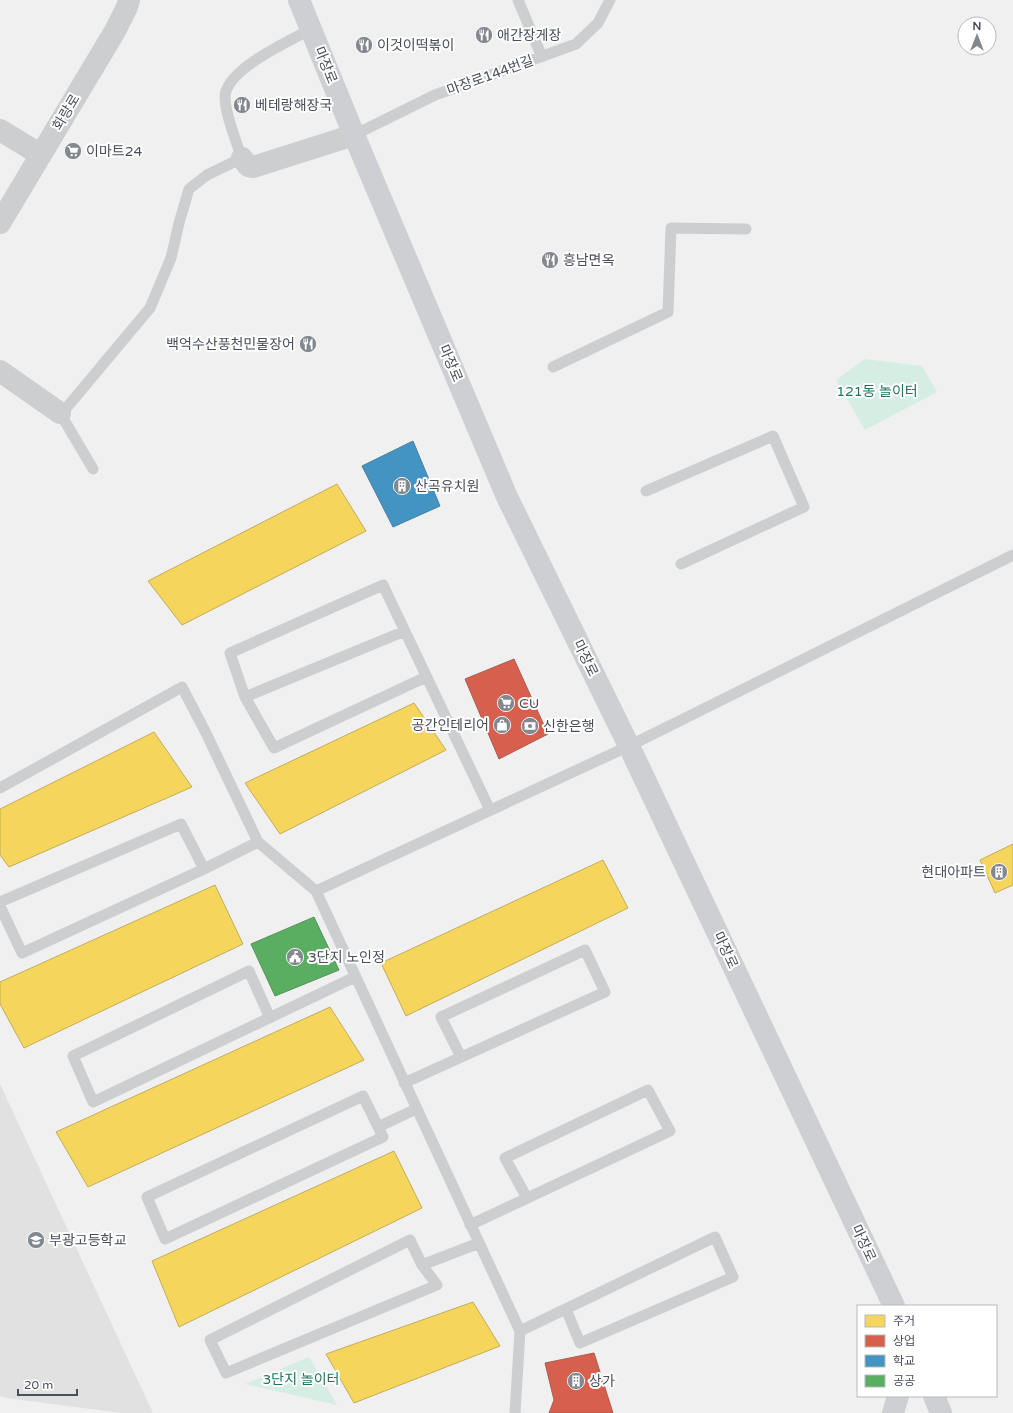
<svg xmlns="http://www.w3.org/2000/svg" width="1013" height="1413" viewBox="0 0 1013 1413" font-family="'Varela Round','Noto Sans KR',sans-serif">
	<rect width="100%" height="100%" fill="#f0f0f0"/>
	<path fill="#e2e1e1" d="M0,1084L153,1413H121L7,1398L0,1396Z"/>
	<path fill="#d6ede3" d="M865,359L922,366L937,392L865,430L836,380Z
		M309,1357L337,1405L245,1384Z"/>
	<path fill="#f6d55c" stroke="#c2ad5b" d="M337,484L366,531L182,625L148,581Z
		M414,703L446,750L280,834L245,783Z
		M154,732L192,787L9,867L0,855V809Z
		M1013,844V885L995,893L980,860Z
		M603,860L628,908L406,1016L381,963Z
		M215,885L243,944L24,1048L0,1004V982Z
		M330,1007L364,1060L88,1187L56,1132Z
		M394,1151L422,1208L179,1327L152,1261Z
		M473,1302L500,1346L354,1403L326,1354Z"/>
	<path fill="#d6604d" stroke="#ac5b51" d="M514,659L548,734L499,759L465,679Z
		M594,1353L613,1413H549L554,1400L545,1363Z"/>
	<path fill="#4393c3" stroke="#457fa4" d="M413,441L440,506L393,527L362,466Z"/>
	<path fill="#5aae61" stroke="#55925f" d="M314,917L339,970L275,996L251,944Z"/>
	<g fill="none" stroke-linecap="round" stroke-linejoin="round">
		<path stroke="#ccced0" stroke-width="11" d="M518,0L542,57
			M354,135L435,95L576,44L598,23L610,0
			M553,367L668,312L671,228L746,229
			M93,469L60,413L68,406L150,308L171,258L179,223L189,189L207,175L242,158C237,144 221,104 226,91C235,65 288,42 311,29
			M646,491L773,436L804,507L681,564
			M426,677L274,748L245,697L230,653L383,585L490,810
			M245,697L405,631
			M0,788L182,687L205,731L258,842L316,891
			M204,869L258,842
			M0,902L181,824L204,869L22,953L0,906
			M270,1018L249,971L73,1056L93,1102L355,977
			M404,1083L605,992L585,950L441,1017L461,1057
			M363,1096L383,1137L165,1239L147,1197Z
			M378,1127L416,1109
			M470,1225L670,1131L648,1090L505,1158L527,1198
			M422,1265L437,1285L226,1373L210,1340L410,1240L422,1265L479,1243
			M520,1331L715,1237L733,1277L580,1343L566,1309
			M515,1413L520,1331L316,891L629,746L1013,555"/>
		<path stroke="#ccced0" stroke-width="22" d="M0,130L41,155
			M242,158L248,166L253,167L354,135
			M0,223L115,31L127,7L129,0
			M0,371L60,413"/>
		<path stroke="#cdcfd2" stroke-width="22" d="M299,0L354,135L507,497L629,746L894,1306
			M934,1396L941,1413
			M893,1413L898,1396"/>
	</g>
	<defs>
		<symbol id="restaurant-disc" viewBox="-11 -11 22 22"><circle r="9.5" fill="#83878e" stroke="#fff"/><path d="M-5-6h1v4h1v-4h1v4h1v-4h1v5L-1.5 .5V6h-2V.5L-5-1ZM5-6V6H3V1.5H1.5Q1.5-4 5-6Z" fill="#fff"/></symbol>
		<symbol id="supermarket-disc" viewBox="-11 -11 22 22"><circle r="9.5" fill="#83878e" stroke="#fff"/><path d="M-6-5.5h2.5l.6 2H6L4.5 2H-2.5L-4.4-4H-6ZM-1.5 3.2a1.3 1.3 0 1 0 .1 0ZM3 3.2a1.3 1.3 0 1 0 .1 0Z" fill="#fff"/></symbol>
		<symbol id="building-disc" viewBox="-11 -11 22 22"><circle r="9.5" fill="#83878e" stroke="#fff"/><path d="M-4-6H4V6H1V3H-1V6H-4ZM-2.5-4.3h1.7v1.8h-1.7ZM.8-4.3h1.7v1.8H.8ZM-2.5-1h1.7V.8h-1.7ZM.8-1h1.7V.8H.8Z" fill="#fff"/></symbol>
		<symbol id="shop-disc" viewBox="-11 -11 22 22"><circle r="9.5" fill="#83878e" stroke="#fff"/><path d="M-5-2.5h2.3a2.7 3.5 0 0 1 5.4 0H5L5.5 6h-11ZM-1.5-2.5h3a1.5 2.3 0 0 0-3 0Z" fill="#fff"/></symbol>
		<symbol id="bank-disc" viewBox="-11 -11 22 22"><circle r="9.5" fill="#83878e" stroke="#fff"/><path d="M-6-4H6V4H-6ZM0-2.3a2.3 2.3 0 1 0 0 4.6a2.3 2.3 0 1 0 0-4.6Z" fill="#fff"/></symbol>
		<symbol id="civic-disc" viewBox="-11 -11 22 22"><circle r="9.5" fill="#83878e" stroke="#fff"/><path d="M-.6-6.5H3V-4.5H.6V-3L4-1V1h2V6H-6V1h2V-1L-.6-3ZM-1.2 2.5V6h2.4V2.5Z" fill="#fff"/></symbol>
		<symbol id="school-disc" viewBox="-11 -11 22 22"><circle r="9.5" fill="#83878e" stroke="#fff"/><path d="M0-5L7-2L0 1L-7-2ZM-4 1L0 2.5L4 1V4Q0 6-4 4Z" fill="#fff"/></symbol>
	</defs>
	<g fill-rule="evenodd">
		<use href="#restaurant-disc" x="474" y="25" width="20" height="20"/>
		<use href="#restaurant-disc" x="354" y="35" width="20" height="20"/>
		<use href="#restaurant-disc" x="232" y="95" width="20" height="20"/>
		<use href="#supermarket-disc" x="63" y="141" width="20" height="20"/>
		<use href="#restaurant-disc" x="540" y="250" width="20" height="20"/>
		<use href="#restaurant-disc" x="298" y="334" width="20" height="20"/>
		<use href="#building-disc" x="392" y="476" width="20" height="20"/>
		<use href="#supermarket-disc" x="496" y="693" width="20" height="20"/>
		<use href="#shop-disc" x="492" y="715" width="20" height="20"/>
		<use href="#bank-disc" x="520" y="716" width="20" height="20"/>
		<use href="#building-disc" x="989" y="862" width="20" height="20"/>
		<use href="#civic-disc" x="285" y="947" width="20" height="20"/>
		<use href="#school-disc" x="26" y="1230" width="20" height="20"/>
		<use href="#building-disc" x="566" y="1371" width="20" height="20"/>
	</g>
	<g text-anchor="middle" stroke-width="4" stroke-linejoin="round" paint-order="stroke">
		<g font-size="14" fill="#494f5a" stroke="#fff" text-anchor="start">
			<text x="497" y="40">애간장게장</text>
			<text x="377" y="50">이것이떡볶이</text>
			<text x="255" y="110">베테랑해장국</text>
			<text x="86" y="156">이마트24</text>
			<text x="563" y="265">흥남면옥</text>
			<text x="295" y="349" text-anchor="end">백억수산풍천민물장어</text>
			<text x="415" y="491">산곡유치원</text>
			<text x="519" y="708">CU</text>
			<text x="489" y="730" text-anchor="end">공간인테리어</text>
			<text x="543" y="731">신한은행</text>
			<text x="986" y="877" text-anchor="end">현대아파트</text>
			<text x="308" y="962">3단지 노인정</text>
			<text x="49" y="1245">부광고등학교</text>
			<text x="589" y="1386">상가</text>
		</g>
		<g font-size="14" fill="#494f5a" stroke="#fff">
			<text transform="translate(326 65) rotate(68)" y="5">마장로</text>
			<text transform="translate(490 75) rotate(-20)" y="5">마장로144번길</text>
			<text transform="translate(66 112) rotate(-59)" y="5">화랑로</text>
			<text transform="translate(451 363) rotate(67)" y="5">마장로</text>
			<text transform="translate(586 658) rotate(64)" y="5">마장로</text>
			<text transform="translate(726 950) rotate(65)" y="5">마장로</text>
			<text transform="translate(864 1243) rotate(65)" y="5">마장로</text>
		</g>
		<g font-size="14" fill="#207558" stroke="#fff">
			<text x="877" y="396">121동 놀이터</text>
			<text x="301" y="1384">3단지 놀이터</text>
		</g>
	</g>
	<rect x="857" y="1305" width="140" height="92" fill="#ffffff" stroke="#b6b9bd"/>
	<rect x="865" y="1315" width="20" height="12" fill="#f6d55c" stroke="#b6b9bd"/>
	<text x="893" y="1325" font-size="12" fill="#494f5a">주거</text>
	<rect x="865" y="1335" width="20" height="12" fill="#d6604d" stroke="#b6b9bd"/>
	<text x="893" y="1345" font-size="12" fill="#494f5a">상업</text>
	<rect x="865" y="1355" width="20" height="12" fill="#4393c3" stroke="#b6b9bd"/>
	<text x="893" y="1365" font-size="12" fill="#494f5a">학교</text>
	<rect x="865" y="1375" width="20" height="12" fill="#5aae61" stroke="#b6b9bd"/>
	<text x="893" y="1385" font-size="12" fill="#494f5a">공공</text>
	<g transform="translate(977 36)"><circle r="19" fill="#ffffff" stroke="#b6b9bd"/>
	<path d="M0-3L7 15L0 10L-7 15Z" fill="#83878e"/>
	<text y="-6" font-size="11" font-weight="bold" text-anchor="middle" fill="#494f5a">N</text>
	</g>
	<path d="M18 1389v6h59v-6" fill="none" stroke="#494f5a" stroke-width="2"/>
	<text x="24" y="1389" font-size="12" fill="#494f5a" stroke="#ffffff" stroke-width="3" paint-order="stroke">20 m</text>
</svg>
